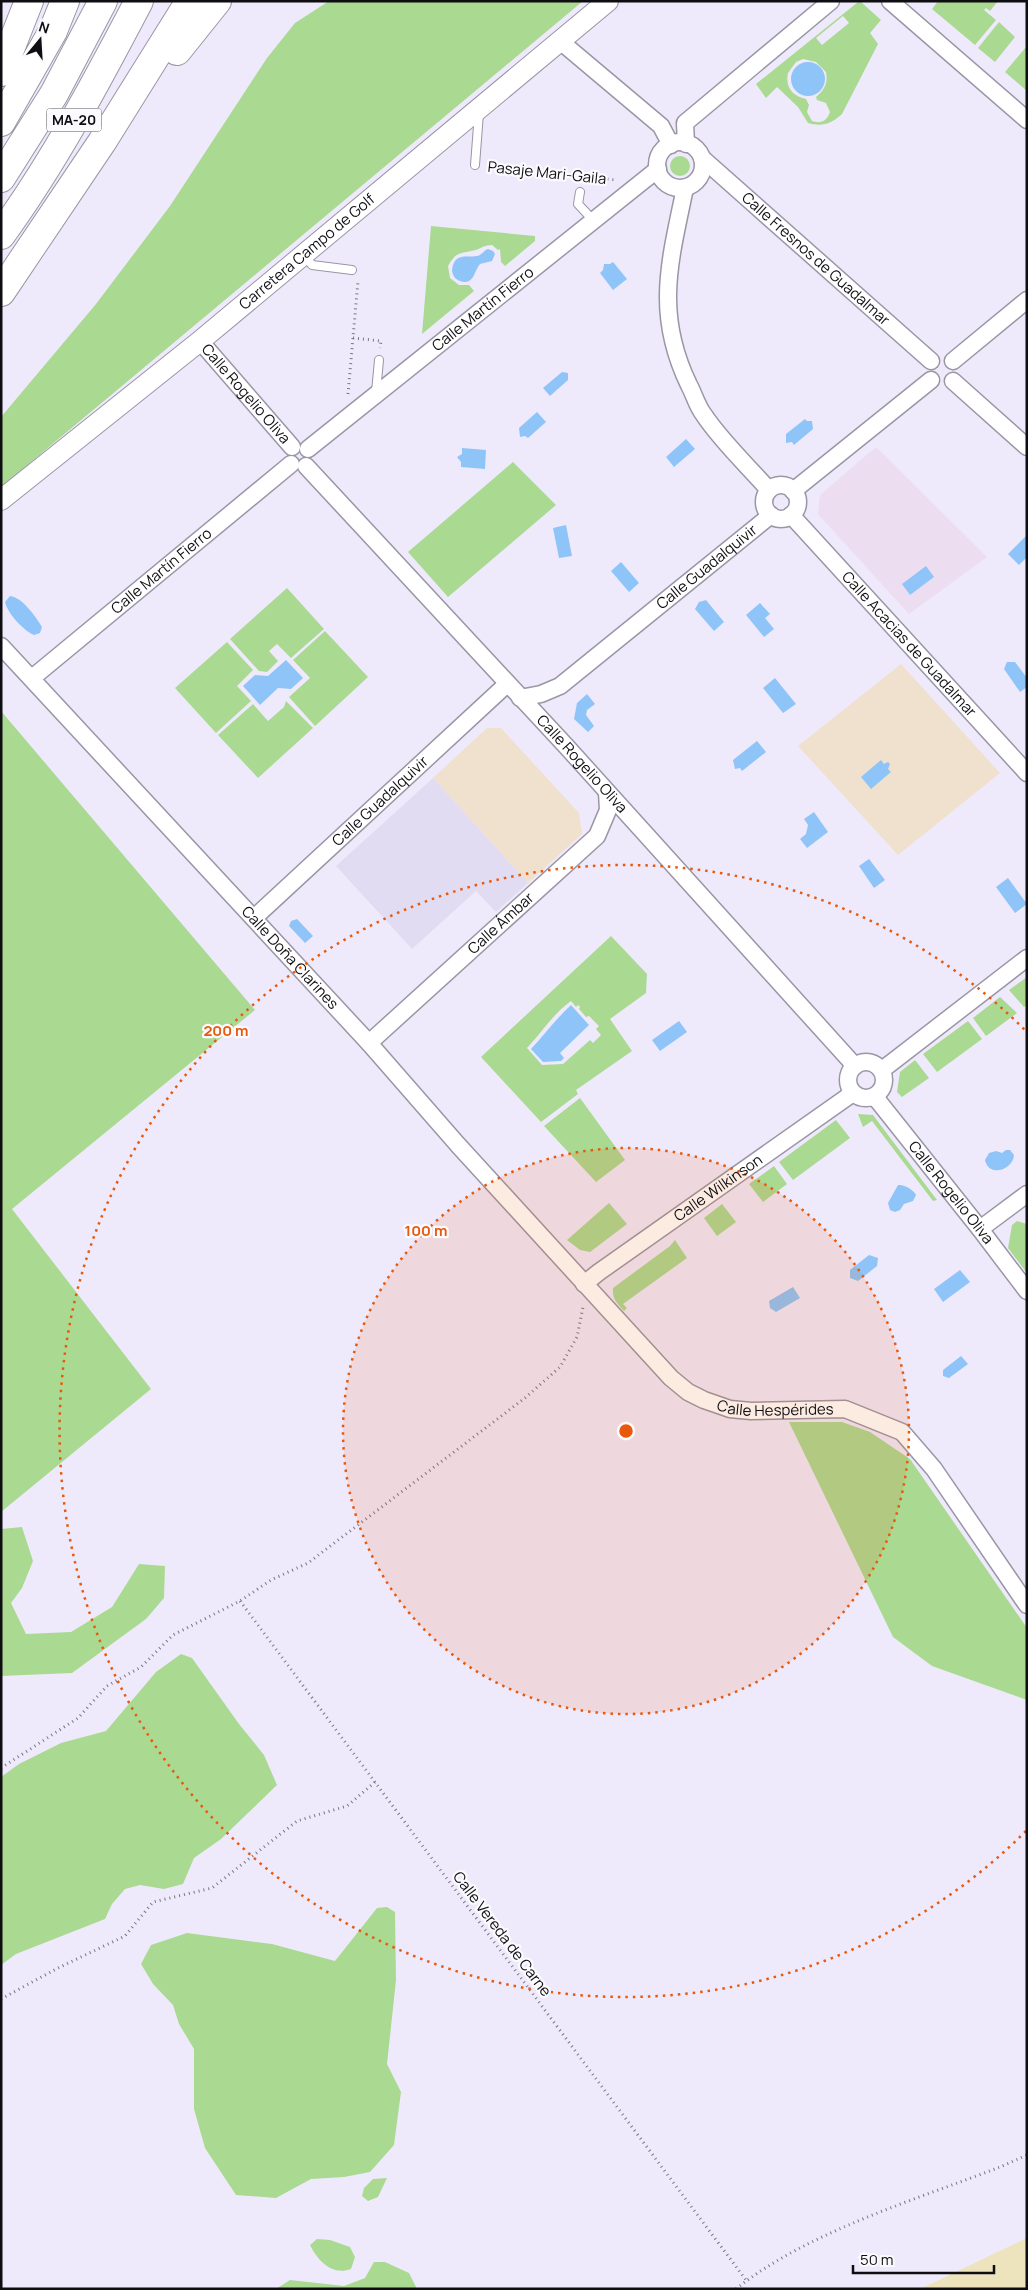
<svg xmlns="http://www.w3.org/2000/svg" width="1028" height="2290" viewBox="0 0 1028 2290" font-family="Manrope,sans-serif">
	<rect width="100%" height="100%" fill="#efeafb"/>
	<path fill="#efe1ce" d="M901,664L1000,773L898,855L798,746Z
		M487,728H501L579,813L582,834L528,883L433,778Z"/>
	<path fill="#e2dcf3" d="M433,778L528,883L496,912L476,891L412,949L336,866Z"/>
	<path fill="#edddf0" d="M876,447L987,557L909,614L818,514L820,495Z"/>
	<path fill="#aad992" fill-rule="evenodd" d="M329,1H583L1,487V417L96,304L170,206L267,58L295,23Z
		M938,1H998L990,11L986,8L984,10L996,20L975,45L932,9Z
		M858,2H861L881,20L870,33L878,44L842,114C831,124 822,127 808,123L798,107L777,87L766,98L756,84ZM843,16L849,23L822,45L816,38ZM803,59L816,62L826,72C828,83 825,89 816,97L817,100L826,103L830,112C827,121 821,124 812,121L807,112L809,105L806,99C792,96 785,87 788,73L796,62Z
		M999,22L1015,37L995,62L978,48Z
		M1026,47L1027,48V91L1005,72Z
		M670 166a10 10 0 1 1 20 0a10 10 0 1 1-20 0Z
		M431,226L535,236V241L505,266L501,262L500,249L498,250L492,245C485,245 481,248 476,250C461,254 457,250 448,266L450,278L459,285H469L474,291L422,334Z
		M513,462L556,505L448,597L408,552Z
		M287,588L324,629L291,658L277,644L269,651L278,661L267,672L259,671L230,639Z
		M325,631L368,677L315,726L289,697L310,678L293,660Z
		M227,642L253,670L237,686L251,701L216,733L175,688Z
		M286,701L313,728L258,778L218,735L253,704L268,721L284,707Z
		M1,711L255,1010L12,1209L151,1389L1,1512Z
		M611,936L647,974L646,993L610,1019L632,1051L576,1090L578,1094L541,1122L481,1057ZM571,1001L576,1007L578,1005L580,1007L579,1009L586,1017L589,1016L599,1026L596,1029L601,1035L593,1043L590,1040L563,1064L542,1065L527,1048C542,1032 553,1014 571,1001Z
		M1027,977V1005L1024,1007L1009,990Z
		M1000,997L1017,1013L986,1036L973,1018Z
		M968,1021L982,1039L937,1072L923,1054Z
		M915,1060L929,1078L902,1097L897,1092L900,1072Z
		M580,1098L625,1160L596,1182L544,1126Z
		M858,1114L873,1115L937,1200L933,1201L872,1121L863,1127Z
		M836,1120L850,1138L793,1180L779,1162Z
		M774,1166L787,1184L763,1202L749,1184Z
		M609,1203L627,1224L590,1252L580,1250L567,1240Z
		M722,1204L736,1222L717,1236L704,1218Z
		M1017,1221L1027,1224V1273L1008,1248L1012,1225Z
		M675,1240L687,1258L623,1304L627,1308L624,1311C617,1303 612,1299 613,1288L670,1246Z
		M789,1422H842L870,1432L910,1459L1027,1628V1700L932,1666L893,1637Z
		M22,1527L33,1561L22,1588L11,1603L26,1634L71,1632L112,1607L139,1564L165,1566L164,1598L146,1619L72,1673L1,1676V1529Z
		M181,1654L192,1658L239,1724L264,1755L277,1785L221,1839L194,1858L183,1884L164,1889L140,1885L125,1889L112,1904L105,1919L16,1954L1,1965V1777L19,1764L61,1743L106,1731L156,1672Z
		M387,1907L395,1912L396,1980L387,2064L401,2092L394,2145L370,2172L344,2177L311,2179L276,2198L236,2195L205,2148L194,2109V2049L179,2024L173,2005L153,1984L141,1964L151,1945L187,1933L272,1944L335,1961L377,1908Z
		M387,2178L378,2197L368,2201L362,2196L364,2188L373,2179Z
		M317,2239L330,2240L350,2247L355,2257L351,2269C332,2276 318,2261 310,2245Z
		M374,2262H385L409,2273L417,2289H276L290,2280L344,2286L365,2278Z"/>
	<path fill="#ede4be" d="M1027,2238V2289H920Z"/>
	<path fill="#8ec4f8" d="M791 79a17 17 0 1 1 34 0a17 17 0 1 1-34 0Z
		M488,249L493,251L495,254L492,261L480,264C474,271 474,286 460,281C455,279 453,276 452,271C454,252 465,258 477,256C482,255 483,251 488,249Z
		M613,262L627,279L613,290L600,273L603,270L604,264H610Z
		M562,372L568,373V380L550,396L543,388Z
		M537,412L546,422L528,438L525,436L520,437L519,428Z
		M805,419L807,421H812L813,429L794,445L792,442L786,443V434Z
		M686,439L695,449L674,467L666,457Z
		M462,448L486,450L485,469L461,467V462L457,457L462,454Z
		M566,525L572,556L559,558L553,528Z
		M1027,535V557L1019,565L1008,554Z
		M621,562L639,583L629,592L611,571Z
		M926,566L934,577L910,595L902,584Z
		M10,596C22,597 36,617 42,627L40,633L34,635C23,630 8,614 5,602Z
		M706,600L724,622L714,631L695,609L699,602Z
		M760,603L770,614L765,618L774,629L764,637L746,615Z
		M286,660L303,678L291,689L278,688L260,705L243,686L255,675L268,676Z
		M1007,662H1015L1027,678V687L1020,692L1004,669Z
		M775,678L796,704L783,713L763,688Z
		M587,694L595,704L587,710L586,715L594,726L588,732L574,719L577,703Z
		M757,741L766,752L742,771L740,768L735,769L733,760Z
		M881,760L884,764L888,762L890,764L888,769L891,772L871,789L861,777Z
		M814,812L828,832L807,848L800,839L806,834L808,825L804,819Z
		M869,859L885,880L874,888L859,866Z
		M1008,878L1027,904L1015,913L996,887Z
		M297,919L313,936L305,943L289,926L291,921Z
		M571,1005L589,1025L560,1053L564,1058L561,1061L543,1062L531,1049C545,1034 556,1019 571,1005Z
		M679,1021L687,1032L660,1051L652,1040Z
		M1006,1150H1010L1014,1155C1013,1170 989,1178 985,1160L989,1153L996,1151L1002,1153Z
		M898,1185C904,1184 914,1190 916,1195L913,1201L904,1204L900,1210L895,1212L890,1210L888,1203Z
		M869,1255L878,1258L877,1266L858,1281L850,1278V1270Z
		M960,1270L970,1282L943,1302L934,1289Z
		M793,1287L800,1298L776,1312L770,1308L769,1301Z
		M961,1356L968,1364L949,1378L943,1376V1370Z"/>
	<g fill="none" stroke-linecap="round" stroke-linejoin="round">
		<defs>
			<path id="service" d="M475,165L479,113
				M580,192L578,204L593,220
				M304,255L312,265L352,270
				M376,392L379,360"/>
			<g id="minor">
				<path d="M890,1L1027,120"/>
				<path d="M560,41L661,126L671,145"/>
				<circle cx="680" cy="165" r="23"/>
				<path d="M686,144L685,123L831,1"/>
				<path id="s1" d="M702,158L931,361"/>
				<path d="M685,188C670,261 654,313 689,385C694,394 697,406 704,415C722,442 748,466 769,490"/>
				<path id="s2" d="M200,341L292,447"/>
				<path d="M953,361L1027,300"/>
				<path d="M953,381L1027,447"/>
				<path id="s3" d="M308,449L658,169"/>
				<path id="s4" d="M306,466L566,746L855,1066"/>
				<circle cx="781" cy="502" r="17"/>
				<path d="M793,491L931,380"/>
				<path id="s5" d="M791,515L1027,773"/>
				<path id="s6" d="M1,646L369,1043L458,1145L671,1378L688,1392L704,1400L730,1409L751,1411L845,1409L902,1432L934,1469L1027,1605"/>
				<path id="s7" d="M32,678L291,464"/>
				<path id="s8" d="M520,698L541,694L560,686L771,515"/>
				<path id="s9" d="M254,918L507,684"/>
				<path id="s10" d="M369,1043L597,836L608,810L607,792"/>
				<circle cx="866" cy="1080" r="18"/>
				<path d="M882,1070L1027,958"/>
				<path id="s11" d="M875,1097L980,1229L1027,1291"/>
				<path d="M980,1229L1027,1194"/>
				<path id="s12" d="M584,1284L599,1272L853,1093"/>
			</g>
			<g id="tertiary">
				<path id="s13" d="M1,500L200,341L608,1"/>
			</g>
			<path id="motorway" d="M177,51L217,1
				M1,72L29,1
				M1,122L53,31L65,1
				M1,178L54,94L103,1
				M1,235C54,162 97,81 139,1
				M1,292L102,142L190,1"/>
		</defs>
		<use href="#service" stroke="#9a96a5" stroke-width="10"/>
		<use href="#minor" stroke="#9a96a5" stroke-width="19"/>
		<use href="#tertiary" stroke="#9a96a5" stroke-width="22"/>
		<use href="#motorway" stroke="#9a96a5" stroke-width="30"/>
		<path stroke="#7a7782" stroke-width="3" stroke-dasharray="1 4" stroke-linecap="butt" d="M488,167L616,180
			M353,338L381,341L380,348
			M348,394L358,281
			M240,1601L746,2280
			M1,1768L78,1718L107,1686L141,1667L173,1635L240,1601L271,1580L308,1563L525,1398L560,1367L577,1337L583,1307
			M1,1999L58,1968L125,1936L153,1902L212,1888L297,1821L347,1806L375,1782
			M736,2289C807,2232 915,2200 1000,2167L1027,2155"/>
		<use href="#service" stroke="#fff" stroke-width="8"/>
		<use href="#minor" stroke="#fff" stroke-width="16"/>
		<use href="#tertiary" stroke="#fff" stroke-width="20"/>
		<use href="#motorway" stroke="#fff" stroke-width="28"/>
	</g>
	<circle cx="626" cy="1431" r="283" fill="#e8590c" fill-opacity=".12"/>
	<g fill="none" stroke="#e8590c" stroke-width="2.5" stroke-dasharray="2.5 5">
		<circle cx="626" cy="1431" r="283"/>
		<path d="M1026 1831A566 566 0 1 1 1026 1031"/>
	</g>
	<g text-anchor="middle" stroke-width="4.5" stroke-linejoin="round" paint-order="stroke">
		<rect fill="#fbfafd" stroke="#555458" stroke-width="1" x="46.5" y="108.5" width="55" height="23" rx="4"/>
		<g font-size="14" font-weight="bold" fill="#0e0d12">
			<text x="74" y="125">MA-20</text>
		</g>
		<g font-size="15" fill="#0e0d12" stroke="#fbfafd">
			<text transform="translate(547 173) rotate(6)" y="5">Pasaje Mari-Gaila</text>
			<text dy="5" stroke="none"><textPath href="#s13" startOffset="394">Carretera Campo de Golf</textPath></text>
			<text dy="5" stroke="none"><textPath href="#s1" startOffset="152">Calle Fresnos de Guadalmar</textPath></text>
			<text dy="5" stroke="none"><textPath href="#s3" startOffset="224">Calle Martín Fierro</textPath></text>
			<text dy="5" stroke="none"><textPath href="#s2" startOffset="70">Calle Rogelio Oliva</textPath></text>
			<text dy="5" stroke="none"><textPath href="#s8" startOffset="231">Calle Guadalquivir</textPath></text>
			<text dy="5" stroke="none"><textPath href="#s7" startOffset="168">Calle Martín Fierro</textPath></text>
			<text dy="5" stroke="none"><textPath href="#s5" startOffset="175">Calle Acacias de Guadalmar</textPath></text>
			<text dy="5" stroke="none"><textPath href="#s4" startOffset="406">Calle Rogelio Oliva</textPath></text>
			<text dy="5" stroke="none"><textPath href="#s9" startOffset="172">Calle Guadalquivir</textPath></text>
			<text dy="5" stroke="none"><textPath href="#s10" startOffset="178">Calle Ámbar</textPath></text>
			<text dy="5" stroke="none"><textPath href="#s6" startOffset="425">Calle Doña Clarines</textPath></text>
			<text dy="5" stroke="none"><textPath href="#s12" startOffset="165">Calle Wilkinson</textPath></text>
			<text dy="5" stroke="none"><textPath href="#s11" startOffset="122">Calle Rogelio Oliva</textPath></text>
			<text dy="5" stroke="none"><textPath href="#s6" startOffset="1105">Calle Hespérides</textPath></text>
			<text transform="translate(502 1934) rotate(53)" y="5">Calle Vereda de Carne</text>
		</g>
	</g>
	<circle cx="626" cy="1431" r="8" fill="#e8590c" stroke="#fbfafd" stroke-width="2.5"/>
	<g font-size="15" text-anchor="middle" font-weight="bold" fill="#e8590c" stroke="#fbfafd" stroke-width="4.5" stroke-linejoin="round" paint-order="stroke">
		<text x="226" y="1036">200 m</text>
		<text x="426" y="1236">100 m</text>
	</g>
	<rect width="1028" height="2290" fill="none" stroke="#0e0d12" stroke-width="5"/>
	<g transform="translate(40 40) rotate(18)" stroke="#fbfafd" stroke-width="4" paint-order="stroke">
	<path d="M0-4L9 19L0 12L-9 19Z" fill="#0e0d12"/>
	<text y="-8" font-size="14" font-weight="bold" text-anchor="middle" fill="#0e0d12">N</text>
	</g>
	<path d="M853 2265v8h141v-8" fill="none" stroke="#0e0d12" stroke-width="2.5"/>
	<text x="860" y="2265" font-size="15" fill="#0e0d12" stroke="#fbfafd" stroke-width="4" paint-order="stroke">50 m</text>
</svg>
